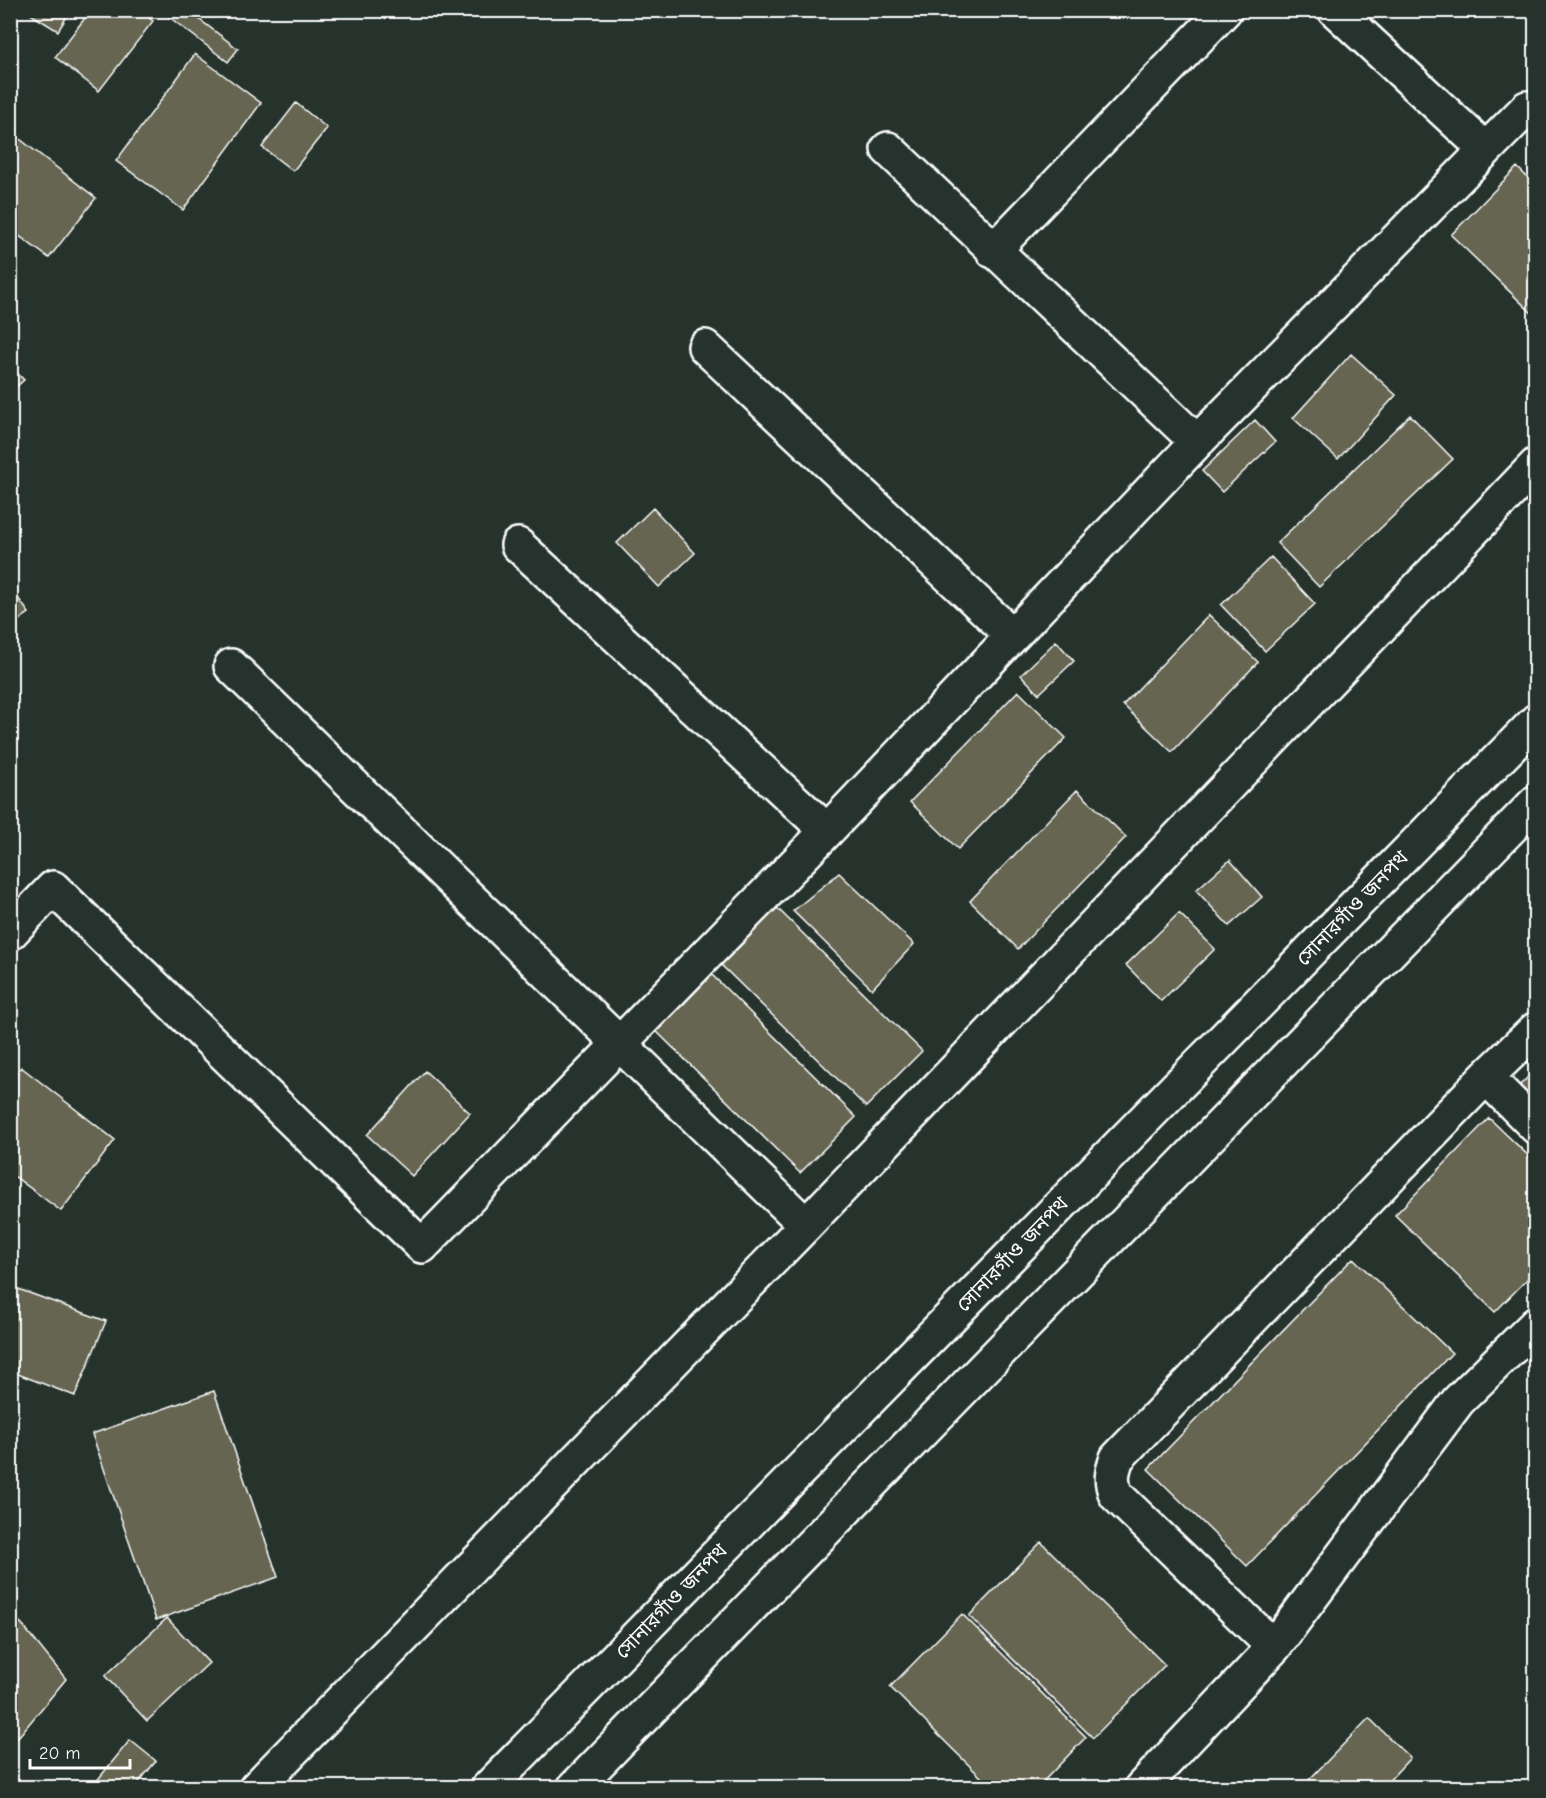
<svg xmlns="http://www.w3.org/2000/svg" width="1546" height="1798" viewBox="0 0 1546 1798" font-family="'Comic Neue','Noto Sans Bengali',sans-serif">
	<rect width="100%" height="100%" fill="#26332d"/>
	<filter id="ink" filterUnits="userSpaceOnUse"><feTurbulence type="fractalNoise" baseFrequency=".0167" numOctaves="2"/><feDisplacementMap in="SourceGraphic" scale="12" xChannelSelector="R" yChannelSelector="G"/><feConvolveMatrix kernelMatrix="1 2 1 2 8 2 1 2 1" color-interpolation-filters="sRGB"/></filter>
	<g filter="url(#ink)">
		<path fill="#666551" stroke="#fff" stroke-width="1.5" d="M24,10H71L58,31Z
			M91,10H139L153,21L99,91L55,57Z
			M160,10H187L238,49L228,62Z
			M195,54L261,103L183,210L116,161Z
			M296,103L327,128L293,171L262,147Z
			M12,133L96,198L49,258L10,229V135Z
			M1517,167L1536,186V317L1451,235Z
			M1351,354L1396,395L1338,459L1293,418Z
			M10,366L24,380L10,392Z
			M1410,415L1453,459L1319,587L1277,543Z
			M1255,420L1275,442L1222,492L1202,471Z
			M653,508L695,553L659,587L617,543Z
			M1271,557L1315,604L1265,651L1221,605Z
			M10,587L29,613L10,626Z
			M1209,615L1258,662L1172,752L1123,705Z
			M1056,641L1074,661L1039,694L1021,675Z
			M1018,691L1066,738L958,849L910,802Z
			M1077,790L1126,837L1018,949L970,901Z
			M1230,860L1262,897L1229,926L1196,890Z
			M839,873L914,944L872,989L793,911Z
			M772,903L922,1051L866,1107L716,960Z
			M1179,913L1215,949L1161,1001L1126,965Z
			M706,969L856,1117L800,1173L651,1026Z
			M21,1067L115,1140L61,1211L10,1173V1081Z
			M1536,1069V1110L1515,1090Z
			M425,1071L470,1113L412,1176L367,1135Z
			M1489,1118L1536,1163V1270L1495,1312L1395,1215Z
			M1353,1258L1452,1353L1247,1566L1148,1469Z
			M10,1286L106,1321L75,1396L10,1371Z
			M214,1391L278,1577L156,1620L92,1434Z
			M1041,1542L1165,1665L1093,1738L969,1616Z
			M10,1610L66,1679L10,1747Z
			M962,1614L1086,1737L1037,1788H992L890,1687Z
			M167,1618L209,1663L147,1721L105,1676Z
			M1369,1718L1410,1758L1382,1788H1301Z
			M130,1740L156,1761L134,1788H91Z"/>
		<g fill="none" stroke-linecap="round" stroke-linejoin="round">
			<defs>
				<path id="minor" d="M1335,10L1485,149
					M888,149L1197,442
					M993,251L1225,10
					M705,347L1012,635
					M518,545L827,831
					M231,666L806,1225
					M10,933L53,888L422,1246L827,831L1197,442L1527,108
					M1486,1077L1536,1127
					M1274,1647L1116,1495C1110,1480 1112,1472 1117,1458L1486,1077L1536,1029
					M256,1788L806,1225L1536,465
					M1141,1788L1274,1647L1458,1401L1536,1324"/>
				<path id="major" d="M488,1788L1536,721
					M574,1788L1536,802"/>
			</defs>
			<use href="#minor" stroke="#fff" stroke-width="38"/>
			<use href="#major" stroke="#fff" stroke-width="38"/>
			<use href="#minor" stroke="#26332d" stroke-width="33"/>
			<use href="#major" stroke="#26332d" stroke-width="33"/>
		</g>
	</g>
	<g text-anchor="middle" stroke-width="4.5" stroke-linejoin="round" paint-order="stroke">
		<g font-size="20" fill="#fff" stroke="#26332d">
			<text transform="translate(1352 908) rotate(-46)" y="7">সোনারগাঁও জনপথ</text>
			<text transform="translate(1012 1254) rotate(-46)" y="7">সোনারগাঁও জনপথ</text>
			<text transform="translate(671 1601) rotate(-46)" y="7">সোনারগাঁও জনপথ</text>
		</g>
	</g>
	<rect width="1546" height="1798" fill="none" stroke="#26332d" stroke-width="36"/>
	<rect x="18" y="18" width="1510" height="1762" fill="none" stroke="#fff" stroke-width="2" filter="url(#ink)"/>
	<path d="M30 1759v9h100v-9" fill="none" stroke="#ffffff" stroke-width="3"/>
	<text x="39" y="1759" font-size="18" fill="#ffffff" stroke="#26332d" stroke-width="4.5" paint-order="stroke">20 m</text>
</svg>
